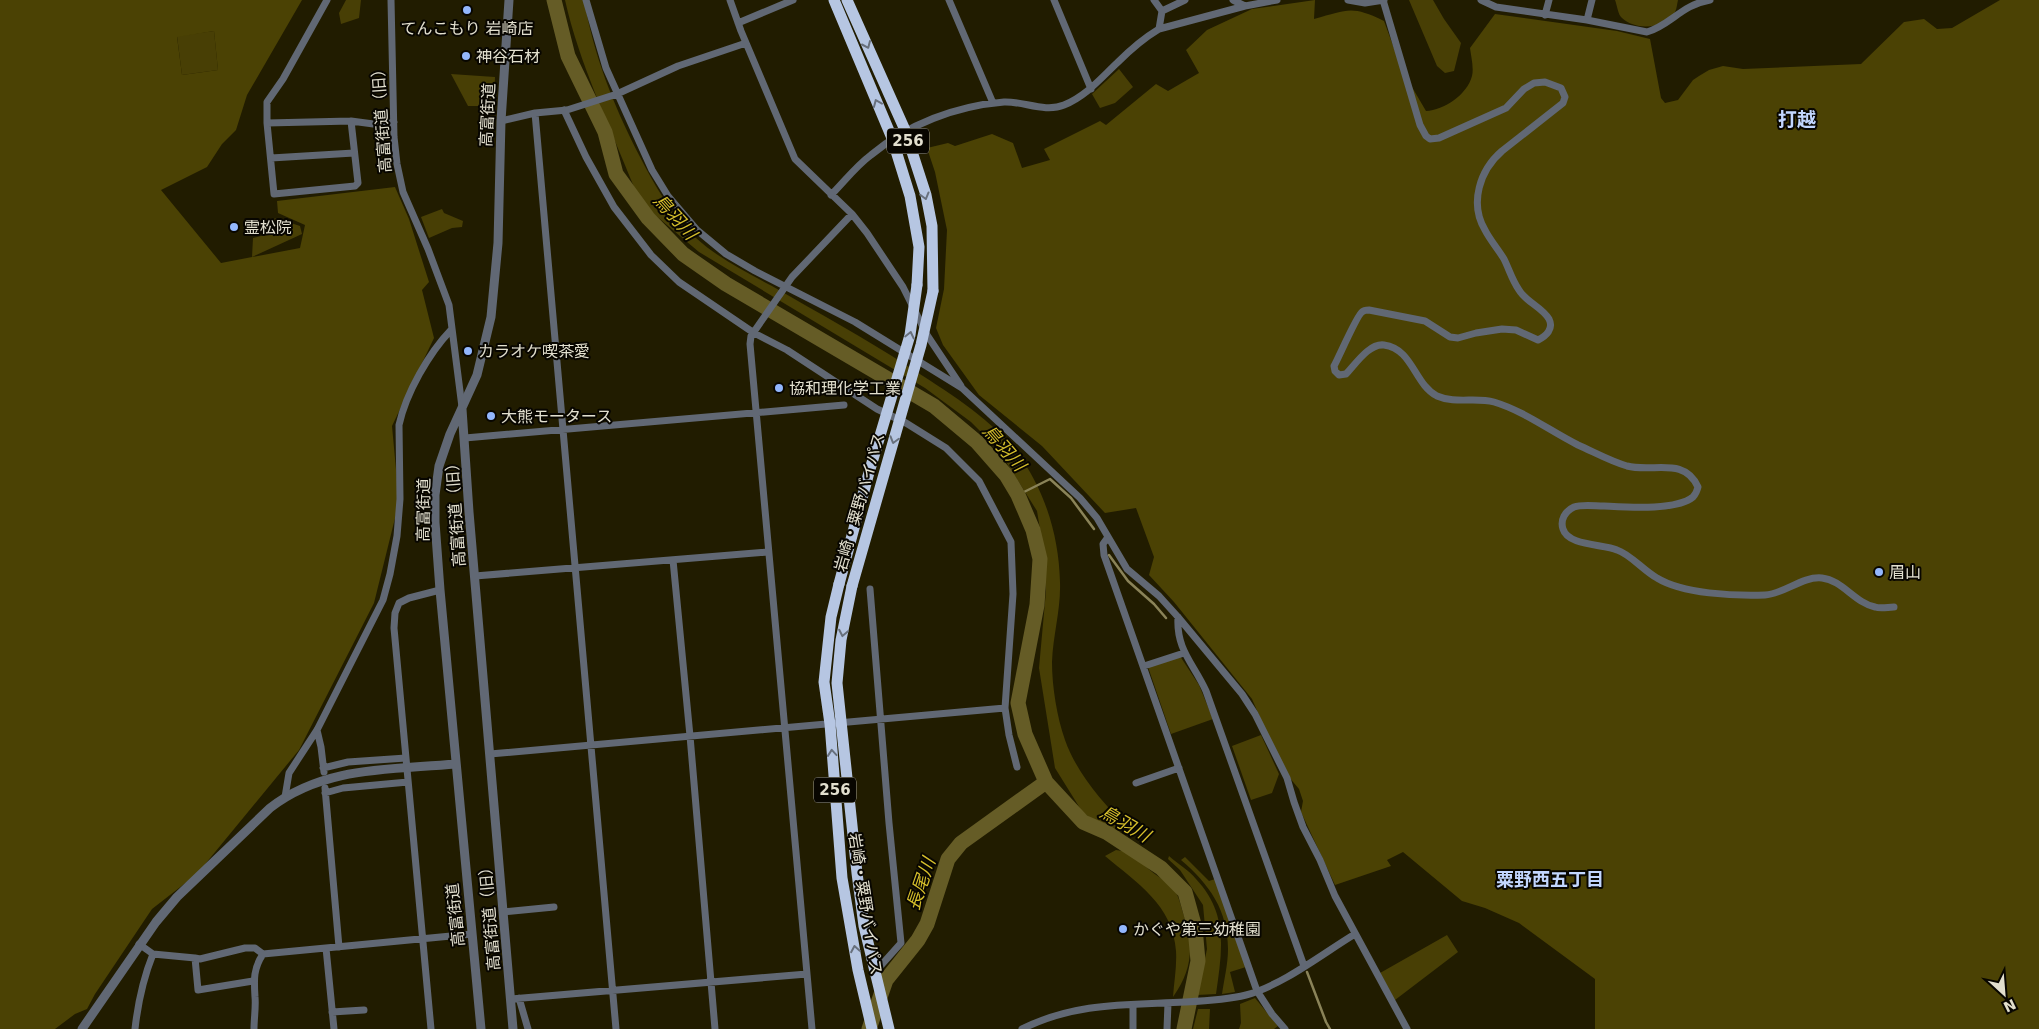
<svg xmlns="http://www.w3.org/2000/svg" width="2039" height="1029" viewBox="0 0 2039 1029" font-family="'DejaVu Sans','Noto Sans JP',sans-serif">
	<rect width="100%" height="100%" fill="#211c00"/>
	<path fill="#483f05" d="M346,0H361L359,18L341,24L339,13Z
		M565,0H584C594,56 613,104 639,155C654,184 671,215 696,238C718,258 746,272 772,286C818,313 865,338 909,367C946,391 986,415 1014,449C1044,486 1059,535 1060,582C1061,609 1053,635 1052,662C1052,687 1057,717 1065,740C1077,774 1103,802 1126,827L1117,834L1083,813L1055,768L1039,668L1046,591L1042,541L1037,511L998,449L971,422L925,388L699,252L655,215L645,205L634,187C610,127 579,63 565,0Z
		M1409,0H1433L1444,19L1461,43L1454,71L1445,73L1437,66Z
		M1615,0H1678C1677,4 1677,8 1675,12C1665,29 1636,31 1622,18C1618,15 1617,5 1615,0Z
		M214,31L218,70L182,75L177,36Z
		M1119,69L1133,87L1115,103L1100,108L1092,94Z
		M451,74L495,77L494,106H468Z
		M442,209L444,213L463,221L462,227L452,228L429,238L421,217Z
		M276,218L300,226L302,234L252,257L253,238L265,235L267,222Z
		M1178,653L1199,685L1213,719L1171,734L1147,664Z
		M1261,735L1279,774L1272,793L1251,800L1232,746Z
		M1116,850C1134,852 1138,860 1151,871C1158,877 1170,883 1175,891C1179,897 1181,906 1183,913C1194,945 1193,969 1173,997C1174,982 1177,966 1176,951C1173,905 1137,883 1105,856Z
		M1169,856C1178,864 1189,870 1196,879C1229,914 1222,951 1216,994L1197,995L1207,949L1203,905L1180,870L1168,859Z
		M1185,857L1209,881L1215,879L1246,967L1230,972L1235,992L1222,994C1224,980 1228,964 1228,949C1228,910 1209,884 1181,860Z
		M1447,935L1458,952L1395,1000L1380,973Z
		M1255,998L1278,1026L1274,1029H1239L1241,1023L1240,1004Z
		M1198,1009H1210L1209,1029H1193Z"/>
	<path fill="#4b4204" fill-rule="evenodd" d="M0,0H302L247,95L236,130L222,144L207,167L161,190L221,263L300,248L305,225L278,213L277,201L395,187L409,219L429,282L422,290L434,338L392,426L399,502L374,603L299,750L197,874L152,909L95,994L87,1009L75,1014L55,1029H0ZM214,31L218,70L182,75L177,37Z
		M1315,0L1314,19C1348,10 1351,5 1384,21L1402,70L1426,111C1444,110 1467,95 1472,76C1474,68 1471,56 1470,48L1495,14L1617,31L1650,39L1661,98L1665,103L1678,100L1693,80L1699,76L1709,70L1723,66L1743,69L1861,64L1904,22L1924,19L1937,29L1952,28L2000,0H2039V1029H1595V979L1519,923L1485,908L1462,901L1403,852L1387,860L1391,866L1335,885L1301,812L1303,801L1299,789L1283,770L1252,699L1174,602L1149,575L1154,557L1136,508L1105,513L1042,446L979,395L943,345L936,328L944,289L947,230L935,172L927,148L948,143L955,146L992,134L1013,143L1022,168L1050,160L1044,149L1100,121L1106,125L1156,84L1168,91L1199,73L1186,50L1207,30L1252,9Z"/>
	<g fill="none" stroke-linecap="round" stroke-linejoin="round">
		<path stroke="#8a8358" stroke-width="2.5" d="M1018,495L1050,479L1071,498L1094,529
			M1109,555L1128,581L1154,604L1166,618
			M1307,972L1326,1022L1330,1029"/>
		<path stroke="#655c26" stroke-width="15" d="M554,0L568,56L605,132L616,174L648,218L683,254L726,284L934,406L977,442L1006,475L1018,495L1033,530L1040,559L1037,605L1018,703L1025,734L1046,782L1083,822L1106,832L1161,868L1185,892L1195,928L1198,961L1184,1029
			M869,1029L886,980L918,940L927,924L948,859L961,843L1046,782"/>
		<path stroke="#616874" stroke-width="7" d="M391,0L394,137L397,164L403,192L428,249L449,305L462,407
			M586,0L606,68L652,170L668,196L697,230L726,254L755,271L855,322L962,388L1080,498L1097,518L1127,569L1159,596L1178,617L1242,694L1255,714L1287,778L1294,802L1303,827L1320,860L1335,896L1407,1029
			M730,0L741,31L795,159L852,214L867,233L903,287L927,335L961,386
			M949,0L993,103
			M1054,0L1091,89
			M1154,0L1162,11
			M1233,0L1245,6
			M1348,0L1365,3L1384,0
			M1383,0L1420,125L1426,136L1430,139L1439,138L1506,108L1524,89L1534,83L1545,82L1561,88L1565,97L1563,103L1502,151C1480,170 1469,203 1485,230C1490,240 1498,249 1504,259C1509,269 1512,280 1519,290C1526,302 1542,307 1549,319C1554,329 1546,336 1538,340L1516,330L1502,329L1476,333L1458,338L1450,337L1425,321L1369,310C1366,310 1364,310 1362,312C1357,315 1339,357 1334,366L1335,371L1339,375L1346,374C1355,365 1369,343 1384,345C1413,349 1414,384 1437,396C1455,404 1476,397 1494,402C1524,411 1550,431 1578,445C1594,452 1610,461 1627,466C1653,473 1684,456 1698,487C1697,491 1696,494 1693,497C1676,511 1625,507 1604,506C1595,506 1582,504 1574,507C1565,511 1560,520 1563,529C1568,546 1603,544 1617,550C1630,554 1644,571 1657,578C1683,594 1734,596 1765,595C1784,594 1802,576 1822,578C1842,580 1855,603 1875,607C1881,609 1888,607 1894,607
			M1481,0L1496,7L1587,20L1647,32C1671,25 1681,5 1710,0
			M1545,15L1549,0
			M1587,20L1592,0
			M738,23L793,0
			M1159,29L1162,11L1185,0
			M564,110L586,157L614,207L651,255L679,282L754,333L787,350L877,409L906,423L946,448L979,481L1011,542L1013,594L1005,708L1009,735L1017,767
			M535,113L616,1029
			M351,121L358,183L355,186L274,194L267,123L351,121L381,125L394,122
			M501,121L535,113L567,110L617,94L678,66L746,43
			M267,123V102L283,79L327,0
			M271,158L354,153
			M831,195C844,182 856,166 871,155C908,124 956,106 1004,102C1023,101 1045,113 1064,105C1086,96 1100,79 1117,63C1130,50 1144,38 1159,29L1245,6L1277,0
			M465,438L844,405
			M1108,537L1103,544L1104,555L1257,991L1272,1014L1285,1029
			M673,560L690,736L715,1029
			M475,576L768,552
			M870,589L889,823L901,943L876,971
			M1178,617C1176,650 1194,664 1206,691L1304,966
			M1144,666L1184,653
			M317,730L321,747L324,772
			M490,754L1005,708
			M323,768L348,762L406,758
			M1136,783L1179,768
			M325,788L339,947
			M325,793L343,788L408,782
			M285,797L289,773L317,730L383,600L390,574L397,536L400,499L399,425C406,393 429,353 451,330
			M503,912L554,907
			M139,944L153,954L195,958L200,959L245,948H255L263,954L472,934
			M326,948L334,1029
			M195,958L198,990L253,981
			M519,998L528,1029
			M511,999L807,974
			M1133,1005V1029
			M332,1012L364,1010
			M135,1029C138,1002 143,979 153,954
			M254,1029C254,1018 256,1007 255,997C254,980 253,969 263,954
			M431,1029L394,628L395,613L399,603L409,598L440,590
			M812,1029L750,344L751,336L792,277L852,214
			M1022,1029C1076,1002 1127,1005 1185,1002C1205,1001 1226,1000 1246,995C1283,985 1322,954 1355,934
			M1167,1029L1168,1003"/>
		<path stroke="#616874" stroke-width="9" d="M462,409L469,512L513,1029
			M82,1029L156,922L177,897L270,808C324,766 390,770 455,764
			M481,1029L440,590L435,522V495L439,466L450,434L477,375L491,317L498,243L501,121L509,0"/>
		<path stroke="#b6c6e2" stroke-width="11" d="M834,0L892,138L910,196L919,247L917,285
			M847,0L905,130L926,195L932,226L933,291
			M839,584L831,617L824,682L830,724L842,878L858,970L872,1029
			M852,586L841,640L837,683L857,873L864,926L889,1029"/>
		<path stroke="#b6c6e2" stroke-width="11" d="M839,584L868,476L910,335L917,285
			M852,586L921,345L933,291"/>
	</g>
	<defs><path id="oneway-chevron" d="M-2-3.5L2.5 0L-2 3.5" fill="none" stroke-width="1.6" stroke-linecap="round" stroke-linejoin="round" transform="scale(1.25)"/></defs>
	<g stroke="#68707c">
		<use href="#oneway-chevron" transform="translate(867 45) rotate(66)"/>
		<use href="#oneway-chevron" transform="translate(877 103) rotate(-113)"/>
		<use href="#oneway-chevron" transform="translate(925 196) rotate(75)"/>
		<use href="#oneway-chevron" transform="translate(910 335) rotate(-77)"/>
		<use href="#oneway-chevron" transform="translate(894 440) rotate(106)"/>
		<use href="#oneway-chevron" transform="translate(843 633) rotate(101)"/>
		<use href="#oneway-chevron" transform="translate(832 753) rotate(-95)"/>
		<use href="#oneway-chevron" transform="translate(855 949) rotate(-100)"/>
	</g>
	<g fill="#93b7fd" stroke="#080600" stroke-width="2">
		<circle cx="467" cy="10" r="5"/>
		<circle cx="466" cy="56" r="5"/>
		<circle cx="234" cy="227" r="5"/>
		<circle cx="468" cy="351" r="5"/>
		<circle cx="779" cy="388" r="5"/>
		<circle cx="491" cy="416" r="5"/>
		<circle cx="1879" cy="572" r="5"/>
		<circle cx="1123" cy="929" r="5"/>
	</g>
	<g text-anchor="middle" stroke-width="4" stroke-linejoin="round" paint-order="stroke">
		<g fill="#080600" stroke="#a19e90" stroke-width="1">
			<rect x="887" y="128.5" width="42" height="25" rx="4"/>
			<rect x="814" y="777.5" width="42" height="25" rx="4"/>
		</g>
		<g font-size="15" font-weight="bold" fill="#e2dfce">
			<text x="908" y="146">256</text>
			<text x="835" y="795">256</text>
		</g>
		<g font-size="16" fill="#e2dfce" stroke="#080600" text-anchor="start">
			<text x="467" y="34" text-anchor="middle">てんこもり 岩崎店</text>
			<text x="476" y="62">神谷石材</text>
			<text x="244" y="233">霊松院</text>
			<text x="478" y="357">カラオケ喫茶愛</text>
			<text x="789" y="394">協和理化学工業</text>
			<text x="501" y="422">大熊モータース</text>
			<text x="1889" y="578">眉山</text>
			<text x="1133" y="935">かぐや第三幼稚園</text>
		</g>
		<g font-size="16" fill="#e2dfce" stroke="#080600">
			<text transform="translate(487 115) rotate(-87)" y="6">高富街道</text>
			<text transform="translate(381 117) rotate(-94)" y="6">高富街道（旧）</text>
			<text transform="translate(859 502) rotate(-74)" y="6">岩崎・粟野バイパス</text>
			<text transform="translate(423 510) rotate(-89)" y="6">高富街道</text>
			<text transform="translate(455 511) rotate(-94)" y="6">高富街道（旧）</text>
			<text transform="translate(866 904) rotate(81)" y="6">岩崎・粟野バイパス</text>
			<text transform="translate(455 915) rotate(-96)" y="6">高富街道</text>
			<text transform="translate(489 915) rotate(-95)" y="6">高富街道（旧）</text>
		</g>
		<g font-size="18" font-style="italic" fill="#d6bf2b" stroke="#080600">
			<text transform="translate(675 217) rotate(48)" y="6">鳥羽川</text>
			<text transform="translate(1004 448) rotate(49)" y="6">鳥羽川</text>
			<text transform="translate(1125 824) rotate(30)" y="6">鳥羽川</text>
			<text transform="translate(921 884) rotate(-71)" y="6">長尾川</text>
		</g>
		<g font-size="18" font-weight="bold" fill="#c2d6fe" stroke="#080600">
			<text x="1550" y="886">粟野西五丁目</text>
		</g>
		<g font-size="19" font-weight="bold" fill="#c2d6fe" stroke="#080600">
			<text x="1797" y="126">打越</text>
		</g>
	</g>
	<g transform="translate(2004 994) rotate(154)" stroke="#080600" stroke-width="4" paint-order="stroke">
	<path d="M0-4L9 19L0 12L-9 19Z" fill="#e2dfce"/>
	<text y="-8" font-size="14" font-weight="bold" text-anchor="middle" fill="#e2dfce">N</text>
	</g>
</svg>
